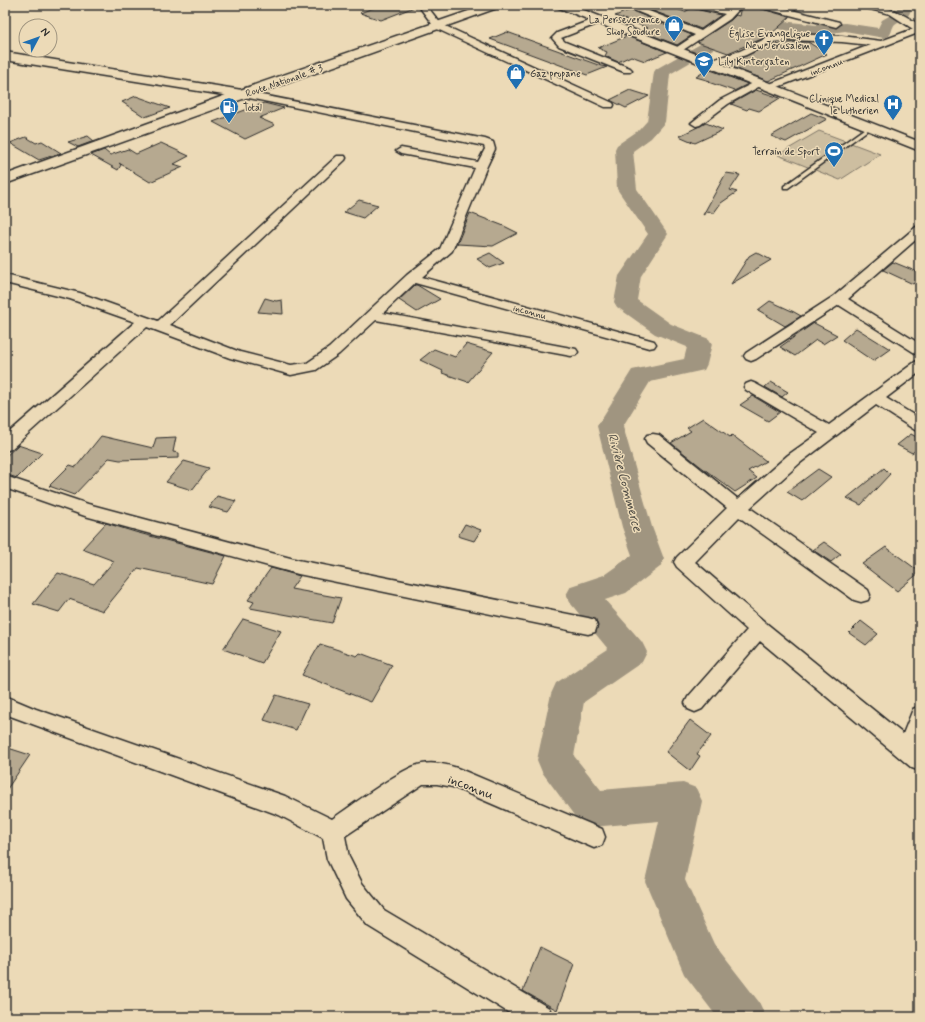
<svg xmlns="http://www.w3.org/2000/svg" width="925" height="1022" viewBox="0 0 925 1022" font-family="Mynerve,sans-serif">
	<rect width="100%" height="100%" fill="#ecdab7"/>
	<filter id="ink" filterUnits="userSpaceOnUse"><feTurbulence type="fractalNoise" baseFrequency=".025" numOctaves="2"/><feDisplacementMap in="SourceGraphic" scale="8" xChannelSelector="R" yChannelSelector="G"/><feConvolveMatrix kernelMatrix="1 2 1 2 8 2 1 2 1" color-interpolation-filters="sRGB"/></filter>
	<g filter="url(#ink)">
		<path fill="#cdbea0" stroke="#7c7466" d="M819,131L880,154L840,180L778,155Z"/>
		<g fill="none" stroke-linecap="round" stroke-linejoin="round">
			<path fill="#a09580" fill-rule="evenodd" d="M898,5H912C909,20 906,16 895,24C892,27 892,33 889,36L884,38L845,31L817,35L765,27L739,34L670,74L665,122L651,138L633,151L637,189L668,234L641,276L637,300L671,324L709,339L712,344L707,364L704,370L650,382L623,426L652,527L664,559L660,567L626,593L605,600L642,642L647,652L642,662L584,702L574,756L601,790L683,783L696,788L702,801L685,880L714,944L759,1002L766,1017H717L684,974L645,881L659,821L592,827L579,822L542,772L537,760L551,694L556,683L608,649L571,604L566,595L571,586L604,575L632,555L622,527L597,426L632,370L684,359L687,347L655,334L617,307L614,302L619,276L648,234L617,189L615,149L617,145L639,130L647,121L654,72L656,69L729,28L765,19L817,25L845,23L878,28L882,20L896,12Z"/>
		</g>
		<path fill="#b6a990" stroke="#2b2b2b" d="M381,5H417V6L381,20L360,13Z
			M643,5H665L685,12L691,8L721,15L701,29L640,6Z
			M744,5H757L759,8L790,17L769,36L728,53L697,42L731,20L736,15L739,16L740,11Z
			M630,10L692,35L677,45L641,31L648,28L615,16Z
			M507,32L601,66L607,67L587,75L490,39Z
			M627,36L667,52L645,61L631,56L618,62L605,56L607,52L598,48Z
			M795,42H808L827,54L768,81L724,64L746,56L767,46Z
			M708,69L748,84L734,91L708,82L710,81L696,77Z
			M630,90L649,96L626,108L610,100Z
			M756,90L780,98L759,111L749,108L747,110L731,104Z
			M136,96L170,108L145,117L122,102Z
			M264,103L284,108L259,118L275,125L245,139L213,122Z
			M811,113L827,119L786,142L771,136Z
			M706,123L723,130L695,143L679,136Z
			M88,136L94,141L78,147L68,142Z
			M26,137L36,143L42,141L61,153L39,160L10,143Z
			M161,143L189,156L174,164L183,167L150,182L119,163L121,165L118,170L91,155L104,150L110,155L128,149L136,154Z
			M726,173L740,175L730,190L737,192L721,203L713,214L709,211L703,215Z
			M359,200L378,205L363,218L344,212Z
			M470,213L504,226L518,233L493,246L457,244Z
			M756,252L771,260L731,284L749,256Z
			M490,253L504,263L490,268L477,259Z
			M893,262L920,273V278L913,284L883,270Z
			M415,285H417L440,299L417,312L399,300Z
			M265,298L276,301L282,300L283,314L258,312Z
			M770,301L794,312L801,316L785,326L758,310Z
			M814,323L837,335L823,344L816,340L795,356L780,347Z
			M856,328L890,349L873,361L842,340Z
			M466,344L493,352L468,382L442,373L443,371L420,360L434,349L455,357Z
			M771,382L788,392L782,397L765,387Z
			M753,396L780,412L768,421L740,405Z
			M703,418L730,437L732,435L766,461L748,471L757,478L735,492L700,466L671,443L691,431L687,428Z
			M911,434L920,439V447L912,453L897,445Z
			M101,436L153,448L156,438L176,437L173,452L179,453V458L120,460L109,458L74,495L49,486L70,465L76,467Z
			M18,445L42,453L17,478L5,474V457Z
			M184,461L209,468L192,490L166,482Z
			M884,468L890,474L861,505L847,498Z
			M818,469L831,477L802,501L787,492Z
			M217,496L236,501L228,512L209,507Z
			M106,523L135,532L226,556L212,584L138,568L103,611L69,599L59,612L33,604L58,573L94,584L114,561L82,549Z
			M465,524L481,530L474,541L458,536Z
			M824,542L841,554L831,562L813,550Z
			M886,547L920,572L897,591L862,564Z
			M271,568L300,576L291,589L341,598L332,623L250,608L254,602L248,600Z
			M243,619L281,631L262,663L223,649Z
			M861,621L878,634L866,645L849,633Z
			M320,644L357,656L360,653L392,665L371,702L302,675Z
			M276,695L308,704L296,730L264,720Z
			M690,720L711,736L697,754L700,756L690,771L666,752Z
			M5,747L30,755L5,792Z
			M540,947L574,964L557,1010L523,991Z"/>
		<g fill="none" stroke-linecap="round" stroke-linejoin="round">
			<defs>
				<path id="lane" d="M868,126L872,127L788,188H784V186Z"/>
				<path id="street" d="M418,5H426L441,24L613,103L614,105L613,107H605L435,28Z
					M621,5H633L701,31L725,14L692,7L691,5H706L729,10L734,5H743L730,19L677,54L672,51L674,49L695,35Z
					M758,5H772L839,22L840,24L836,27L759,7Z
					M861,5C886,5 896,10 917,23L920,26V34L918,33L770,90L767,89L765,87L767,85L870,45L842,42L788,40L772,42L746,55L712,66L709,67L704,64L706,62L740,51L767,38L788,34L842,36L881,41L913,29L890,14L862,7Z
					M599,17L603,20L602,22L561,38L565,42L630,68L632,70L630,72H624L559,46L552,38L557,33Z
					M759,80L762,81L764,83L762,85L728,104L700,125L696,126L691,123L720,100Z
					M242,91L485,139L493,142L495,149L487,166L452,251L422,277L654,341L656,344L654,347L649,348L415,283L383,313L571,348L576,349L578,352L576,355L571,356L376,320L339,354L316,370L291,375L230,358L147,327L11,449L5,451V436L135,322L70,299L5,283V275L80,293L158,321L337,156H345L346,158L345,160L170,325L240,352L291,365L307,363L329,348L407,275L440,249L475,168L401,154L396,151L401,148L478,162L485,149L484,146L239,96L237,94Z
					M920,226V236L848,299L920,344V354L915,353L839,305L756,359L751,361L746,359L744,356L746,353L834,296L916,227Z
					M920,360V372L886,398L920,419V431L915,430L876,405L800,463L750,508L868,590L870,595L868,600L861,602L854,600L739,517L695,562L766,623L903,734L913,709L920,706V743L919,747L920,748V771L912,768L760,641L702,709L695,712L688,709L685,703L688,697L747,630L677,567L674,562L677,557L727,508L647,443L645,439L647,435L653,434L659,435L738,499L788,455L819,433L746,390L744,387L746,384L751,382L756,384L829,425L915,362Z
					M5,476L88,504L298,560L588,618L595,620L597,626L595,632L588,634L298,574L85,516L5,488Z
					M5,696L36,709L285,796L332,819C350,807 404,766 422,764C435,762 450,765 462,770L602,829L605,837L602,845L594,848L453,787L437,784H423L345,836L349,857L362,883L384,910L549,1008L553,1017H516L368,926L346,899L327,859L323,838L279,815L5,714Z"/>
				<path id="secondary" d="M556,5H571L920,142V151L557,7Z
					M5,52L242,90L247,91L248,94L247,97L242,98L5,60Z"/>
				<path id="primary" d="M486,5H501L500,7L5,184V175L237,91Z"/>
			</defs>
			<use href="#lane" stroke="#2b2b2b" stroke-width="3"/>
			<use href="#street" stroke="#2b2b2b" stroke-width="3"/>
			<use href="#secondary" stroke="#2b2b2b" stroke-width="3"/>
			<use href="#primary" stroke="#2b2b2b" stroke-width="3"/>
			<use href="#lane" fill="#ecdab7" fill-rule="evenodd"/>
			<use href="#street" fill="#ecdab7" fill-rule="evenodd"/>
			<use href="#secondary" fill="#ecdab7" fill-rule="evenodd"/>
			<use href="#primary" fill="#ecdab7" fill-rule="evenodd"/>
		</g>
	</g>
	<defs>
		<symbol id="shop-pin" viewBox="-11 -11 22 30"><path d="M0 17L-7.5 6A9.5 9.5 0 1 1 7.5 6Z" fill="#1f6fb2" stroke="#ecdab7"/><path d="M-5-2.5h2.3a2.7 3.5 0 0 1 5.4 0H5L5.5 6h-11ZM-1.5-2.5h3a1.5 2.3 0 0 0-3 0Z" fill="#fff"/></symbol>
		<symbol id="church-pin" viewBox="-11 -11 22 30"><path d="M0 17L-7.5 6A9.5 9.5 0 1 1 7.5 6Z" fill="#1f6fb2" stroke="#ecdab7"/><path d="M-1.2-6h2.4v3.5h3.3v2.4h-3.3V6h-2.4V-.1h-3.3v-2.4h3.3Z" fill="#fff"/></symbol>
		<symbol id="school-pin" viewBox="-11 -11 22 30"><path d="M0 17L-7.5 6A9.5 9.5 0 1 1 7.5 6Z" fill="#1f6fb2" stroke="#ecdab7"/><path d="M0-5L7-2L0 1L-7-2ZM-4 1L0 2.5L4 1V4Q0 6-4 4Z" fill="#fff"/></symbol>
		<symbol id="hospital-pin" viewBox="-11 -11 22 30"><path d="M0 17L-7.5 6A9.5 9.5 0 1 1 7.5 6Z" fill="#1f6fb2" stroke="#ecdab7"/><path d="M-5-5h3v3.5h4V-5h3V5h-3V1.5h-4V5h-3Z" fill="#fff"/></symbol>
		<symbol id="fuel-pin" viewBox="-11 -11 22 30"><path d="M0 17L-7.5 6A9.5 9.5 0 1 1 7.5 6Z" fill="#1f6fb2" stroke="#ecdab7"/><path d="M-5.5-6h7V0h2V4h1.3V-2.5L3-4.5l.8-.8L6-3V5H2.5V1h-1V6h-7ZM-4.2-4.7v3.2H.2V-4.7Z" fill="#fff"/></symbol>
		<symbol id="stadium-pin" viewBox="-11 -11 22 30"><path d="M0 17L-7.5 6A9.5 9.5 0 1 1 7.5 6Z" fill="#1f6fb2" stroke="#ecdab7"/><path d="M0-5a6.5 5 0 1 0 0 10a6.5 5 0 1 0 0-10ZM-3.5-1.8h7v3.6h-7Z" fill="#fff"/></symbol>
	</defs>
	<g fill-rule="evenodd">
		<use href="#shop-pin" x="663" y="14" width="22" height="30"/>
		<use href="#church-pin" x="813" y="28" width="22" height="30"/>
		<use href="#school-pin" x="693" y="50" width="22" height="30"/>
		<use href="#shop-pin" x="505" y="62" width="22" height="30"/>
		<use href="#hospital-pin" x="882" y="93" width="22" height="30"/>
		<use href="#fuel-pin" x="218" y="96" width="22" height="30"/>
		<use href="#stadium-pin" x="823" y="140" width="22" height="30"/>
	</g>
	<g text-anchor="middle" stroke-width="3" stroke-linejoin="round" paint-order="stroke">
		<g font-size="10" fill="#2b2b2b" stroke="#ecdab7" text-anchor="end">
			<text x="660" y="23">La Perseverance<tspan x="660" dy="12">Shop Soudure</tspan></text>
			<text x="810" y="37">Église Evangelique<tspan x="810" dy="12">New Jerusalem</tspan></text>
			<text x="718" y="65" text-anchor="start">Lily Kintergaten</text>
			<text x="530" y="77" text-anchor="start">Gaz propane</text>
			<text x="879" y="102">Clinique Medical<tspan x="879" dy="12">le Lutherien</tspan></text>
			<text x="243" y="111" text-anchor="start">Total</text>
			<text x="820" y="155">Terrain de Sport</text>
		</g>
		<g font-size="10" fill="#2b2b2b" stroke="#ecdab7">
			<text transform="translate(826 66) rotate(-21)" y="4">inconnu</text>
			<text transform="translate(284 80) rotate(-19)" y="4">Route Nationale # 3</text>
			<text transform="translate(530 311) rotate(15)" y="4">inconnu</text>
		</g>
		<g font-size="13" font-style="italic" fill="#484640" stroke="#ecdab7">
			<text transform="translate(626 482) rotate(75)" y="5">Rivière Commerce</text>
		</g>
		<g font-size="14" fill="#2b2b2b" stroke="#ecdab7">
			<text transform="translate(471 786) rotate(21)" y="5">inconnu</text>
		</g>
	</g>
	<rect width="925" height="1022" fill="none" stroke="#ecdab7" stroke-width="20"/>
	<rect x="10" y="10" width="905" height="1002" fill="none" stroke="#2b2b2b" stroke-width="1.5" filter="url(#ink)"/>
	<g transform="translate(38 38) rotate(49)"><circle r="19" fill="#ecdab7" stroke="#9f947f"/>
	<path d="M0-3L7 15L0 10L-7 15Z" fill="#1f6fb2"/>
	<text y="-6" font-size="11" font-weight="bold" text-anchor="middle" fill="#2b2b2b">N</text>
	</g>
</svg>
